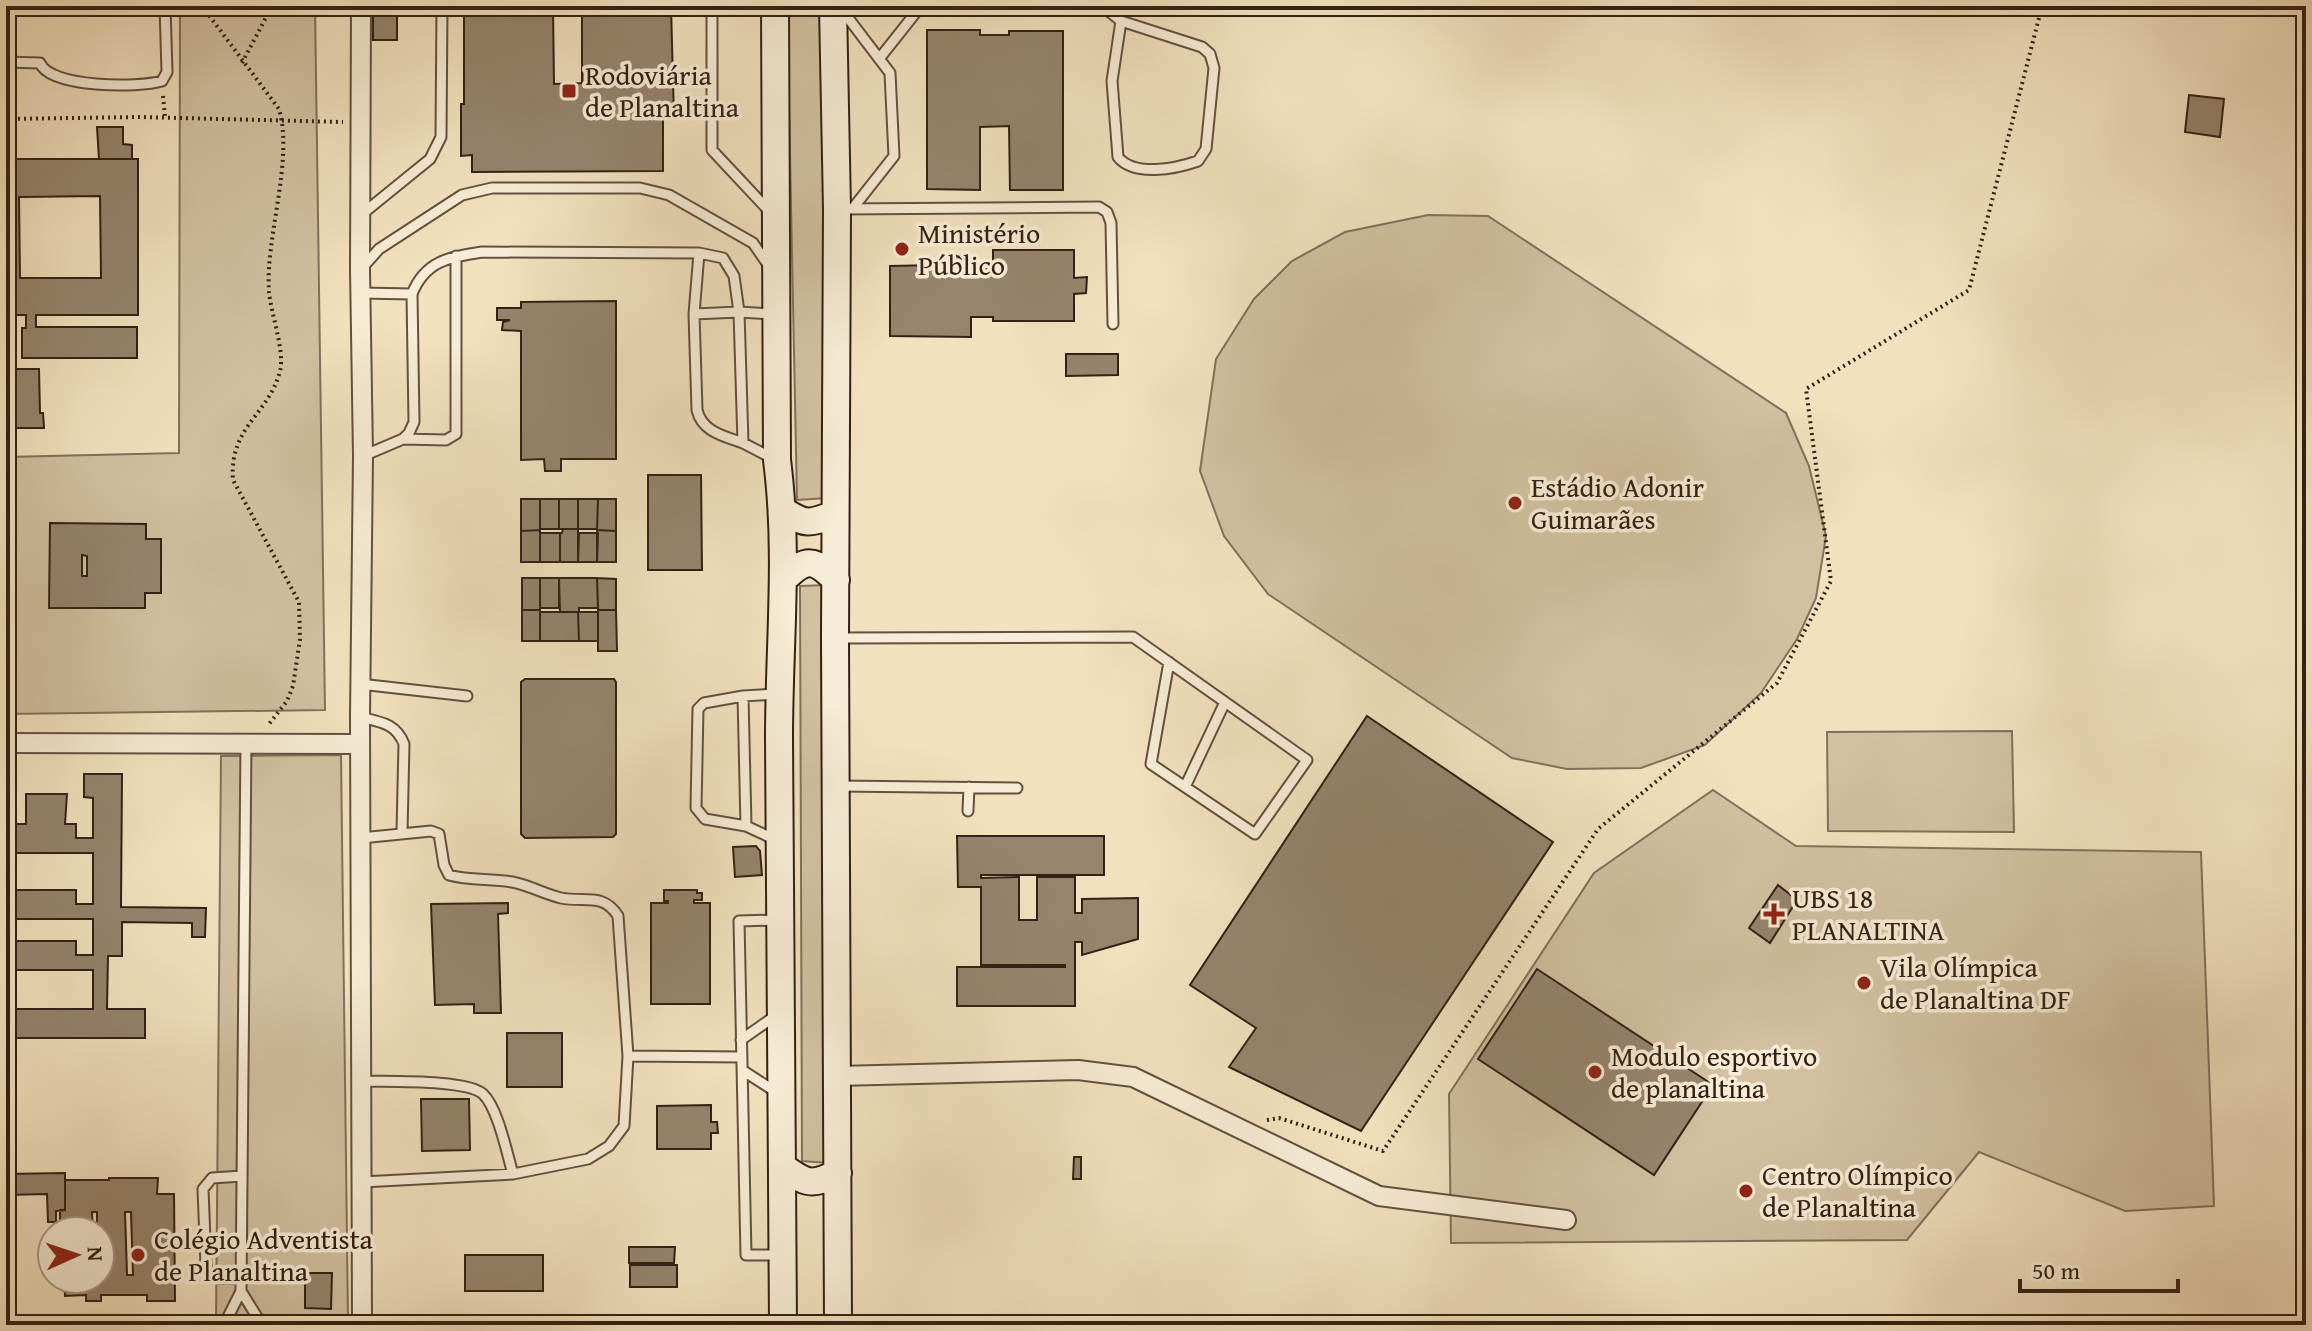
<svg xmlns="http://www.w3.org/2000/svg" width="2312" height="1331" viewBox="0 0 2312 1331" font-family="'Gentium Book Plus',serif">
	<rect width="100%" height="100%" fill="#f2e1be"/>
	<filter id="stains"><feTurbulence type="fractalNoise" baseFrequency=".0025" numOctaves="4"/><feColorMatrix values="0 0 0 0 .2 0 0 0 0 .09 0 0 0 0 .02 0 0 0 .5 -.17"/></filter>
	<radialGradient id="worn" r=".72"><stop offset=".6" stop-color="#630" stop-opacity="0"/><stop offset="1" stop-color="#630" stop-opacity=".3"/></radialGradient>
	<path fill="#d2c0a1" stroke="#82705c" stroke-width="2" d="M180,6H315L325,710L6,714V457L179,453Z
		M787,6H822L827,498L797,500Z
		M1428,215L1488,216L1786,413L1809,466L1826,536L1816,598L1797,639L1761,693L1705,745L1641,768L1567,769L1512,758L1268,594L1224,536L1200,471L1216,359L1254,299L1292,261L1345,232Z
		M827,585V1163L802,1161L800,586Z
		M2012,731L2014,832L1828,831L1827,732Z
		M341,755L348,1321L216,1323L221,756Z
		M1713,790L1796,846L2201,852L2214,1206L2125,1211L1979,1152L1907,1240L1451,1243L1449,1094L1594,873Z"/>
	<path fill="#96846d" stroke="#332016" stroke-width="2" fill-rule="evenodd" d="M373,6H397V40H373Z
		M464,6H671L674,118H663V171L472,172V155L461,156V104H464ZM553,7H582V83L554,84Z
		M927,30H980V35H1009V31H1063V190H1010L1009,126L980,127V190L927,189Z
		M2189,95L2224,99L2220,137L2185,132Z
		M97,127H123V144L132,145V159H99Z
		M6,159H138V315H36V327H137V358H22V328H26V315H6ZM100,196L101,278H20L19,197Z
		M993,250H1074V278L1087,277L1086,293L1074,294V321H993V317H971V337L890,336V266L937,265L940,257L951,253L961,258L965,268L993,269Z
		M616,301V459H561V471H545L544,459L521,460V331L502,330L503,322L510,320H497V308H521V302Z
		M1066,354H1118V375L1066,376Z
		M6,369H39L40,413H43L44,428H6Z
		M648,475H701L702,570H648Z
		M521,499H540V530L521,531Z
		M540,499H559V529H540Z
		M559,499H578V529H559Z
		M578,499H598L597,529H578Z
		M598,499H616V531L597,530Z
		M50,523L146,524V539H161V593H145V608H49ZM82,555L87,556V576H82Z
		M563,529H578V562H560V533H562Z
		M540,530V562H521V531Z
		M597,530L616,531V562H597Z
		M540,533H560V562H540Z
		M579,533H598L597,562H578Z
		M522,578H540V610H522Z
		M540,578H559V608H540Z
		M559,578H597L598,608H579V612H560Z
		M597,578L616,579V610H598Z
		M522,610H540V641H522Z
		M598,610H616L617,651H598Z
		M540,612H578L579,641H540Z
		M578,612H598V641H579Z
		M525,679H614L616,682V834L613,837L525,838L521,834V682Z
		M1367,716L1553,842L1361,1131L1229,1067L1256,1028L1190,985Z
		M84,774H122L121,907L206,908L205,937H192V923L122,922V956H108L107,1009H145V1038H6V1009H93V970H6V941H76V955H93V919H6V890H76V904H93V853H6V824H26V794H67L65,824H76V838H93V798L84,797Z
		M957,836H1104V875H981V878L1019,877V920H1037V877H1075V913H1082V899L1138,898V939L1082,955V942H1075V1006H957V967H1065V965H981V887H958Z
		M756,846L760,851L762,875L735,877L733,847Z
		M1778,885L1797,900L1770,943L1749,928Z
		M664,890H697V893H702V900H694V903H710V1004H651V903H668V901H664Z
		M508,903V913L498,914L501,1013H474V1004L435,1005L431,904Z
		M1537,969L1713,1085L1654,1175L1478,1059Z
		M507,1033H562V1087H507Z
		M421,1099H469L470,1150L422,1151Z
		M711,1105V1122H717L718,1133H711V1149H657V1106Z
		M1074,1157H1081V1179H1073Z
		M65,1173V1210L56,1211V1222H48L47,1194L6,1195V1174Z
		M109,1178H158L157,1194H174L175,1301H147V1295H101V1301H86V1295L65,1296L64,1279H100V1231H97V1212H92L93,1231H60V1210H65V1180H109ZM125,1212H131L133,1275H127Z
		M629,1247H675L674,1263H629Z
		M465,1255H543V1291H465Z
		M630,1265H677V1287H630Z
		M305,1273H332L331,1309L305,1308Z"/>
	<g fill="none" stroke-linecap="round" stroke-linejoin="round">
		<defs>
			<path id="lane" d="M712,6V150L770,212
				M839,6L890,73L894,156L853,208
				M1102,6L1121,21L1202,47L1210,54L1214,68L1206,149L1198,161C1175,169 1134,177 1118,157L1112,81L1121,21
				M879,59L921,6
				M6,62L40,63C50,88 139,88 162,81L167,72L165,6
				M840,209L1099,207L1107,212L1111,223L1113,324
				M361,215L430,159L441,137L442,6
				M699,253L694,314L697,410C702,432 724,436 743,443
				M363,267L379,249L462,195L492,188H640L669,195L753,243L769,266
				M361,293L412,294L414,422L409,433L403,439
				M412,294C425,261 449,257 482,252L699,253L723,258L734,276L739,312L694,314
				M363,456L403,439L446,440L456,434V256
				M772,458L743,443L739,312L773,314
				M838,638L1133,637L1307,760L1255,834L1151,764L1169,662
				M360,684L467,696
				M743,696L704,703L698,709L696,808L705,819L746,826
				M360,717C380,722 396,723 404,744L402,832
				M837,786L1017,788
				M1185,787L1225,702
				M968,811L969,787
				M361,838L431,831L439,834L444,865L449,875C470,881 491,878 512,882C529,885 544,894 561,898C584,903 603,892 618,916L628,1056L624,1126L609,1146L588,1159L513,1174L362,1182
				M776,840L746,826L743,696L777,694
				M778,920L739,921L746,1255H779
				M741,1040L778,1014
				M628,1056L742,1057
				M742,1070L776,1092
				M361,1081C386,1082 467,1079 483,1094C498,1108 507,1154 513,1174
				M241,1279L218,1278L210,1275L206,1266L203,1189L212,1178L242,1176
				M241,1291L262,1325
				M224,1325L241,1291L246,743"/>
			<path id="street" d="M361,6L360,270L363,456L360,717L362,1325
				M6,743L360,744
				M837,1076L1078,1070L1133,1077L1379,1196L1566,1220"/>
			<path id="secondary" d="M775,6L777,460C789,553 779,645 779,738C780,934 782,1129 783,1325
				M833,6L837,209L835,638L838,1325
				M784,511C806,526 811,523 835,514
				M784,579C807,557 814,559 836,580
				M783,1167C807,1184 811,1186 838,1173"/>
		</defs>
		<use href="#lane" stroke="#635040" stroke-width="13"/>
		<use href="#street" stroke="#635040" stroke-width="22"/>
		<use href="#secondary" stroke="#332016" stroke-width="30"/>
		<path stroke="#332016" stroke-width="4" stroke-dasharray="2 4" stroke-linecap="butt" d="M202,6L279,109C294,160 265,238 269,292C271,314 285,351 280,371C269,415 229,426 233,480L299,602L300,639L293,686L287,701L269,724
			M242,63L272,6
			M163,96L165,117
			M6,119L139,117L343,122
			M1267,1120L1279,1118L1383,1151L1598,829L1777,683L1831,581L1806,389L1969,290L2039,18L2052,6"/>
		<use href="#lane" stroke="#f7ecd5" stroke-width="9"/>
		<use href="#street" stroke="#f7ecd5" stroke-width="18"/>
		<use href="#secondary" stroke="#f7ecd5" stroke-width="26"/>
	</g>
	<g fill="#8f2418" stroke="#f7ecd5" stroke-width="3">
		<rect x="561" y="83" width="16" height="16" rx="4"/>
		<circle cx="902" cy="249" r="8"/>
		<circle cx="1515" cy="503" r="8"/>
		<path d="M1770 902h8v8h8v8h-8v8h-8v-8h-8v-8h8z"/>
		<circle cx="1864" cy="983" r="8"/>
		<circle cx="1595" cy="1072" r="8"/>
		<circle cx="1746" cy="1191" r="8"/>
		<circle cx="138" cy="1255" r="8"/>
	</g>
	<g text-anchor="middle" stroke-width="7" stroke-linejoin="round" paint-order="stroke">
		<g font-size="28" fill="#332016" stroke="#f7ecd5" text-anchor="start">
			<text x="585" y="85">Rodoviária<tspan x="585" dy="32">de Planaltina</tspan></text>
			<text x="918" y="243">Ministério<tspan x="918" dy="32">Público</tspan></text>
			<text x="1531" y="497">Estádio Adonir<tspan x="1531" dy="32">Guimarães</tspan></text>
			<text x="1792" y="908">UBS 18<tspan x="1792" dy="32">PLANALTINA</tspan></text>
			<text x="1880" y="977">Vila Olímpica<tspan x="1880" dy="32">de Planaltina DF</tspan></text>
			<text x="1611" y="1066">Modulo esportivo<tspan x="1611" dy="32">de planaltina</tspan></text>
			<text x="1762" y="1185">Centro Olímpico<tspan x="1762" dy="32">de Planaltina</tspan></text>
			<text x="154" y="1249">Colégio Adventista<tspan x="154" dy="32">de Planaltina</tspan></text>
		</g>
	</g>
	<rect width="2312" height="1331" fill="none" stroke="#f2e1be" stroke-width="32"/>
	<rect x="8" y="8" width="2296" height="1315" fill="none" stroke="#332016" stroke-width="4"/>
	<rect x="16" y="16" width="2280" height="1299" fill="none" stroke="#332016" stroke-width="2"/>
	<g transform="translate(76 1255) rotate(87)"><circle r="38" fill="#f7ecd5" stroke="#a99a89" stroke-width="2"/>
	<path d="M0-6L14 30L0 20L-14 30Z" fill="#8f2418"/>
	<text y="-12" font-size="22" font-weight="bold" text-anchor="middle" fill="#332016">N</text>
	</g>
	<path d="M2020 1279v12h158v-12" fill="none" stroke="#332016" stroke-width="4"/>
	<text x="2032" y="1279" font-size="24" fill="#332016" stroke="#f7ecd5" stroke-width="6" paint-order="stroke">50 m</text>
	<rect width="100%" height="100%" filter="url(#stains)"/>
	<rect width="100%" height="100%" fill="url(#worn)"/>
</svg>
